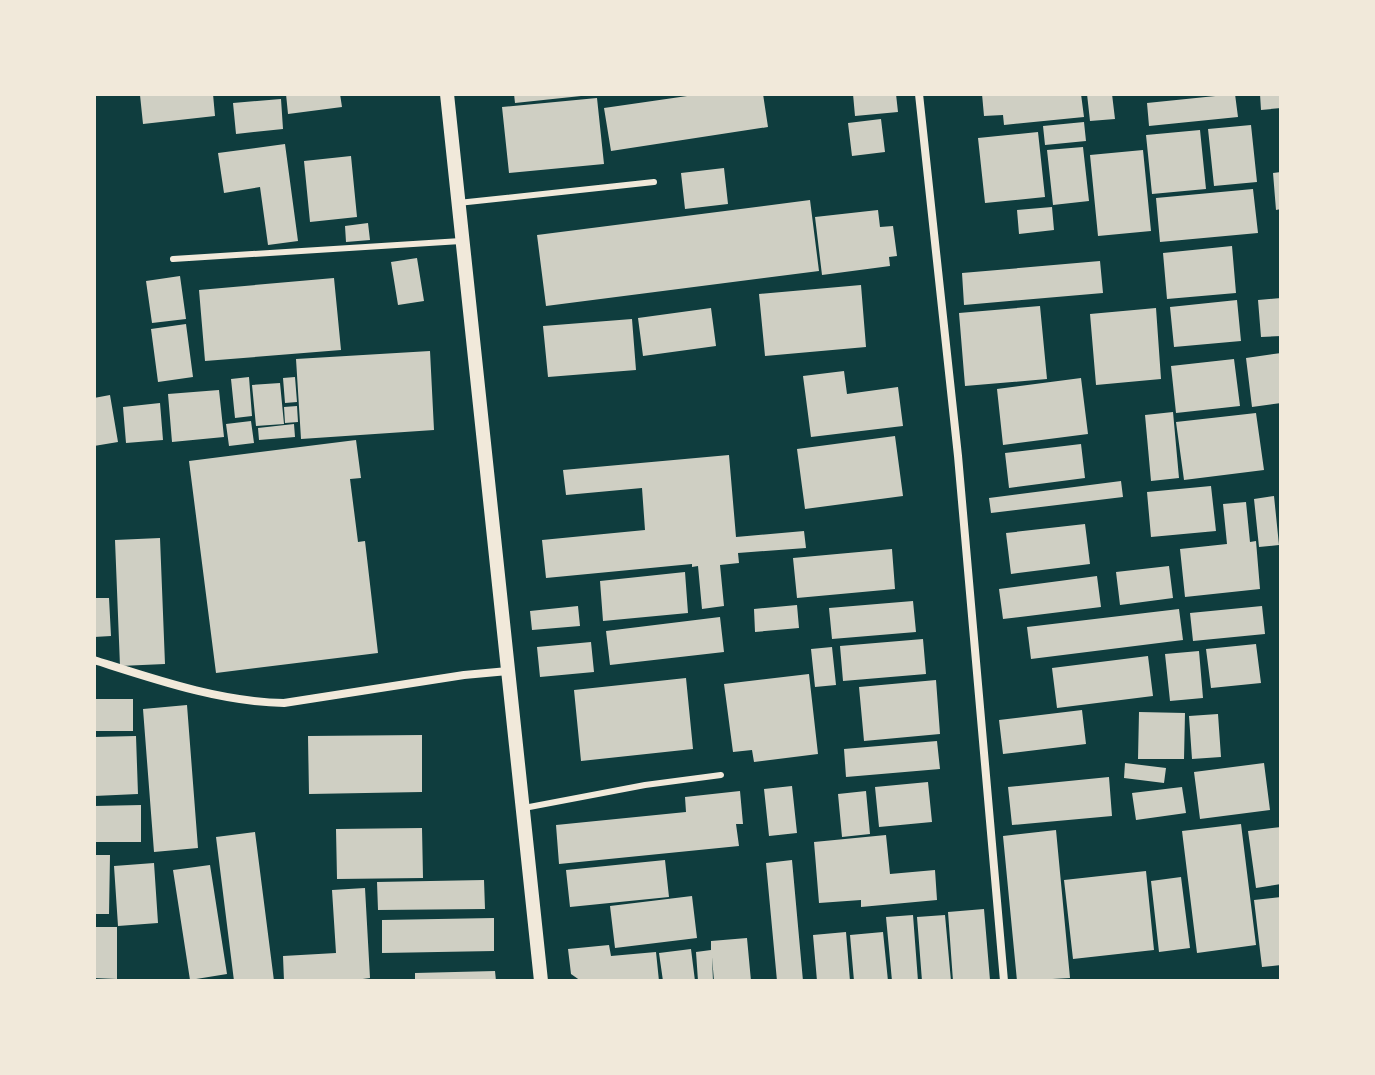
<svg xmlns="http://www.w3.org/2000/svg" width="1375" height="1075" viewBox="0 0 1375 1075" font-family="'Sofia Sans Condensed',sans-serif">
	<rect width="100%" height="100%" fill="#0f3d3e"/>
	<path fill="#cfcfc3" d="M213,94L215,116L143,124L140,95Z
		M286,94H340L342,107L288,114Z
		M514,94H581V96L515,103Z
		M701,94H763L768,127L611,151L604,108Z
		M853,94H896L898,112L855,116Z
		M982,94H1081L1084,117L1004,125L1003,115L984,116Z
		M1087,94H1112L1115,119L1090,121Z
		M1235,94L1238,117L1149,126L1147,103Z
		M1260,94H1281V108L1261,110Z
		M597,98L604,164L509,173L502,107Z
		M281,99L283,129L236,134L233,103Z
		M881,119L885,152L852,156L848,123Z
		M1084,122L1086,141L1045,145L1043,126Z
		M1251,125L1257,182L1214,186L1208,129Z
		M1200,130L1206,189L1152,194L1146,135Z
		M1038,132L1045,197L985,203L978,138Z
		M285,144L298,241L268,245L260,187L224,193L218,153Z
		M1083,147L1089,201L1053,205L1047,150Z
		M1143,150L1151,231L1098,236L1090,155Z
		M351,156L357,217L310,222L304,161Z
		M724,168L728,204L685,209L681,173Z
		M1281,172V209L1276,210L1273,173Z
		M1253,189L1258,233L1160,242L1156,198Z
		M810,200L819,271L546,306L537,235Z
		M1052,207L1054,230L1019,234L1017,210Z
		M878,210L880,227L893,226L897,256L889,257L890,266L822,275L815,217Z
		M368,223L370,240L346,242L345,226Z
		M1232,246L1236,293L1167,299L1163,253Z
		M417,258L424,301L398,305L391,262Z
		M1100,261L1103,293L964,305L962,273Z
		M180,276L186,319L152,323L146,281Z
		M334,278L341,350L205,361L199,290Z
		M861,285L866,347L765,356L759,294Z
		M1281,298V336L1261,337L1258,300Z
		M1237,300L1241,341L1174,347L1170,307Z
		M1040,306L1047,379L965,386L959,313Z
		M711,308L716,346L643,356L638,318Z
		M1156,308L1161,379L1096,385L1090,314Z
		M632,319L636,370L548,377L543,326Z
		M186,324L193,377L158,382L151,329Z
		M430,351L434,430L301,439L296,359Z
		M1281,353V403L1252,407L1246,358Z
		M1234,359L1240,406L1176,413L1171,366Z
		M844,371L847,394L898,387L903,426L811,437L803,376Z
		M249,377L252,416L235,418L231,379Z
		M295,377L297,402L285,403L283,378Z
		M1081,378L1088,434L1003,445L997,389Z
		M280,383L284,424L256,426L252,385Z
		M219,390L224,437L172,442L168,394Z
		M110,395L118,442L94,446V398Z
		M160,403L163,440L126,443L123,407Z
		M297,406L298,422L285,423L284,407Z
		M1173,412L1179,478L1151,481L1145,415Z
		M1256,413L1264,470L1184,480L1176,422Z
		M251,421L254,443L229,446L226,424Z
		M294,424L295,437L259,440L258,428Z
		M895,436L903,496L805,509L797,449Z
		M356,440L361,478L350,479L358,542L365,541L378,653L216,673L189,461Z
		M1081,444L1085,478L1009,488L1005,453Z
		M729,455L736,537L804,531L806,548L738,553L739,563L720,565L724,606L702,609L698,566L692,567V564L546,578L542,540L645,530L642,488L566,495L563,470Z
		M1121,481L1123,497L991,513L989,498Z
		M1211,486L1216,531L1151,537L1147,492Z
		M1274,496L1279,545L1259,547L1254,499Z
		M1246,502L1250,542L1256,541L1260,589L1185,597L1180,549L1227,544L1223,504Z
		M1085,524L1090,564L1011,574L1006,533Z
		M160,538L165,664L120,666L115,540Z
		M892,549L895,589L797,598L793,558Z
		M1169,566L1173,598L1120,605L1116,572Z
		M685,572L688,613L603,621L600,581Z
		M1097,576L1101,607L1003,619L999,589Z
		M94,598H109L111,636L94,637Z
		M913,601L916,632L832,639L829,608Z
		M797,605L799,628L755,632L754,609Z
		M578,606L580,626L532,630L530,611Z
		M1262,606L1265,634L1193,641L1190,613Z
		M1179,609L1183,640L1031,659L1027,627Z
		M720,617L724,652L610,665L606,631Z
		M923,639L926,674L843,681L840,646Z
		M591,642L594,672L540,677L537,647Z
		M1256,644L1261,683L1211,688L1206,649Z
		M832,647L836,685L815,687L811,649Z
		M1199,651L1203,698L1170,701L1165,654Z
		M1148,656L1153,696L1057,708L1052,668Z
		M809,674L818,754L754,762L752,750L733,752L724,684Z
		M686,678L693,749L581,761L574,690Z
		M936,680L940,734L864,741L859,687Z
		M94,699H133V731H94Z
		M187,705L198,848L154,852L143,709Z
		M1082,710L1086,744L1003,754L999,720Z
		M1139,712L1185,713L1184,759H1138Z
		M1218,714L1221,757L1192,759L1189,716Z
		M422,735V792L309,794L308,736Z
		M136,736L138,794L94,796V737Z
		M937,741L940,769L846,777L844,749Z
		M1125,763L1166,768L1164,783L1124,778Z
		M1264,763L1270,810L1200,819L1194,772Z
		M1109,777L1112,816L1012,825L1008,787Z
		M928,782L932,822L879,827L875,787Z
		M792,786L797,833L769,836L764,789Z
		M1182,787L1186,813L1136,820L1132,793Z
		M740,791L743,824H736L739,846L559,864L556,825L686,812L685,797Z
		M866,791L870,834L842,837L838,794Z
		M141,805V842H94V806Z
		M1241,824L1256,945L1197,953L1182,831Z
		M1281,827V884L1256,888L1248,831Z
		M422,828L423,878L337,879L336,829Z
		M1056,830L1070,978L1017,981L1003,836Z
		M255,832L274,981H234L216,837Z
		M886,835L890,874L935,870L937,900L861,907V900L819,903L814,842Z
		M94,855H110L109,914H94Z
		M665,860L669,897L570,907L566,870Z
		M792,860L803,981H777L766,863Z
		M154,863L158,923L118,926L114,866Z
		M210,865L227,974L190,980L173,870Z
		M1146,871L1154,950L1073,959L1064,880Z
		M1181,877L1190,948L1159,952L1151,881Z
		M484,880L485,909L378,910L377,882Z
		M365,888L370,978L348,981H284L283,956L336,953L332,890Z
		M692,896L697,938L615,948L610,906Z
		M1281,897V965L1262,967L1254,900Z
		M984,909L990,980L953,981L948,912Z
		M913,915L918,981H892L886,917Z
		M945,915L951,981H922L917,917Z
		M494,918V951L382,953V920Z
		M94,927H117V979L94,978Z
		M846,932L850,981H817L813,935Z
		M883,932L888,981H854L850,935Z
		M747,938L751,981H714L712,957L713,981H698L696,952L711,950V941Z
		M609,945L611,956L656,952L659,981H581L571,974L568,949Z
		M691,949L695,981H663L659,953Z
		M495,971L496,981H415V973Z"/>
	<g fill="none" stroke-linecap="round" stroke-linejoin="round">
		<path stroke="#f1e9da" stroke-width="6" d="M458,203L654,182
			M173,259L461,241
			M524,808L645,785L721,775"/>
		<path stroke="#f1e9da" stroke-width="8" d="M919,94L958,456L1004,981
			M94,660C154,679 220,702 284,703L464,675L508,671"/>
		<path stroke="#f1e9da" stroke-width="14" d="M447,94L541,981"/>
	</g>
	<rect width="1375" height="1075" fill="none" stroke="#f1e9da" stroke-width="192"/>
</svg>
